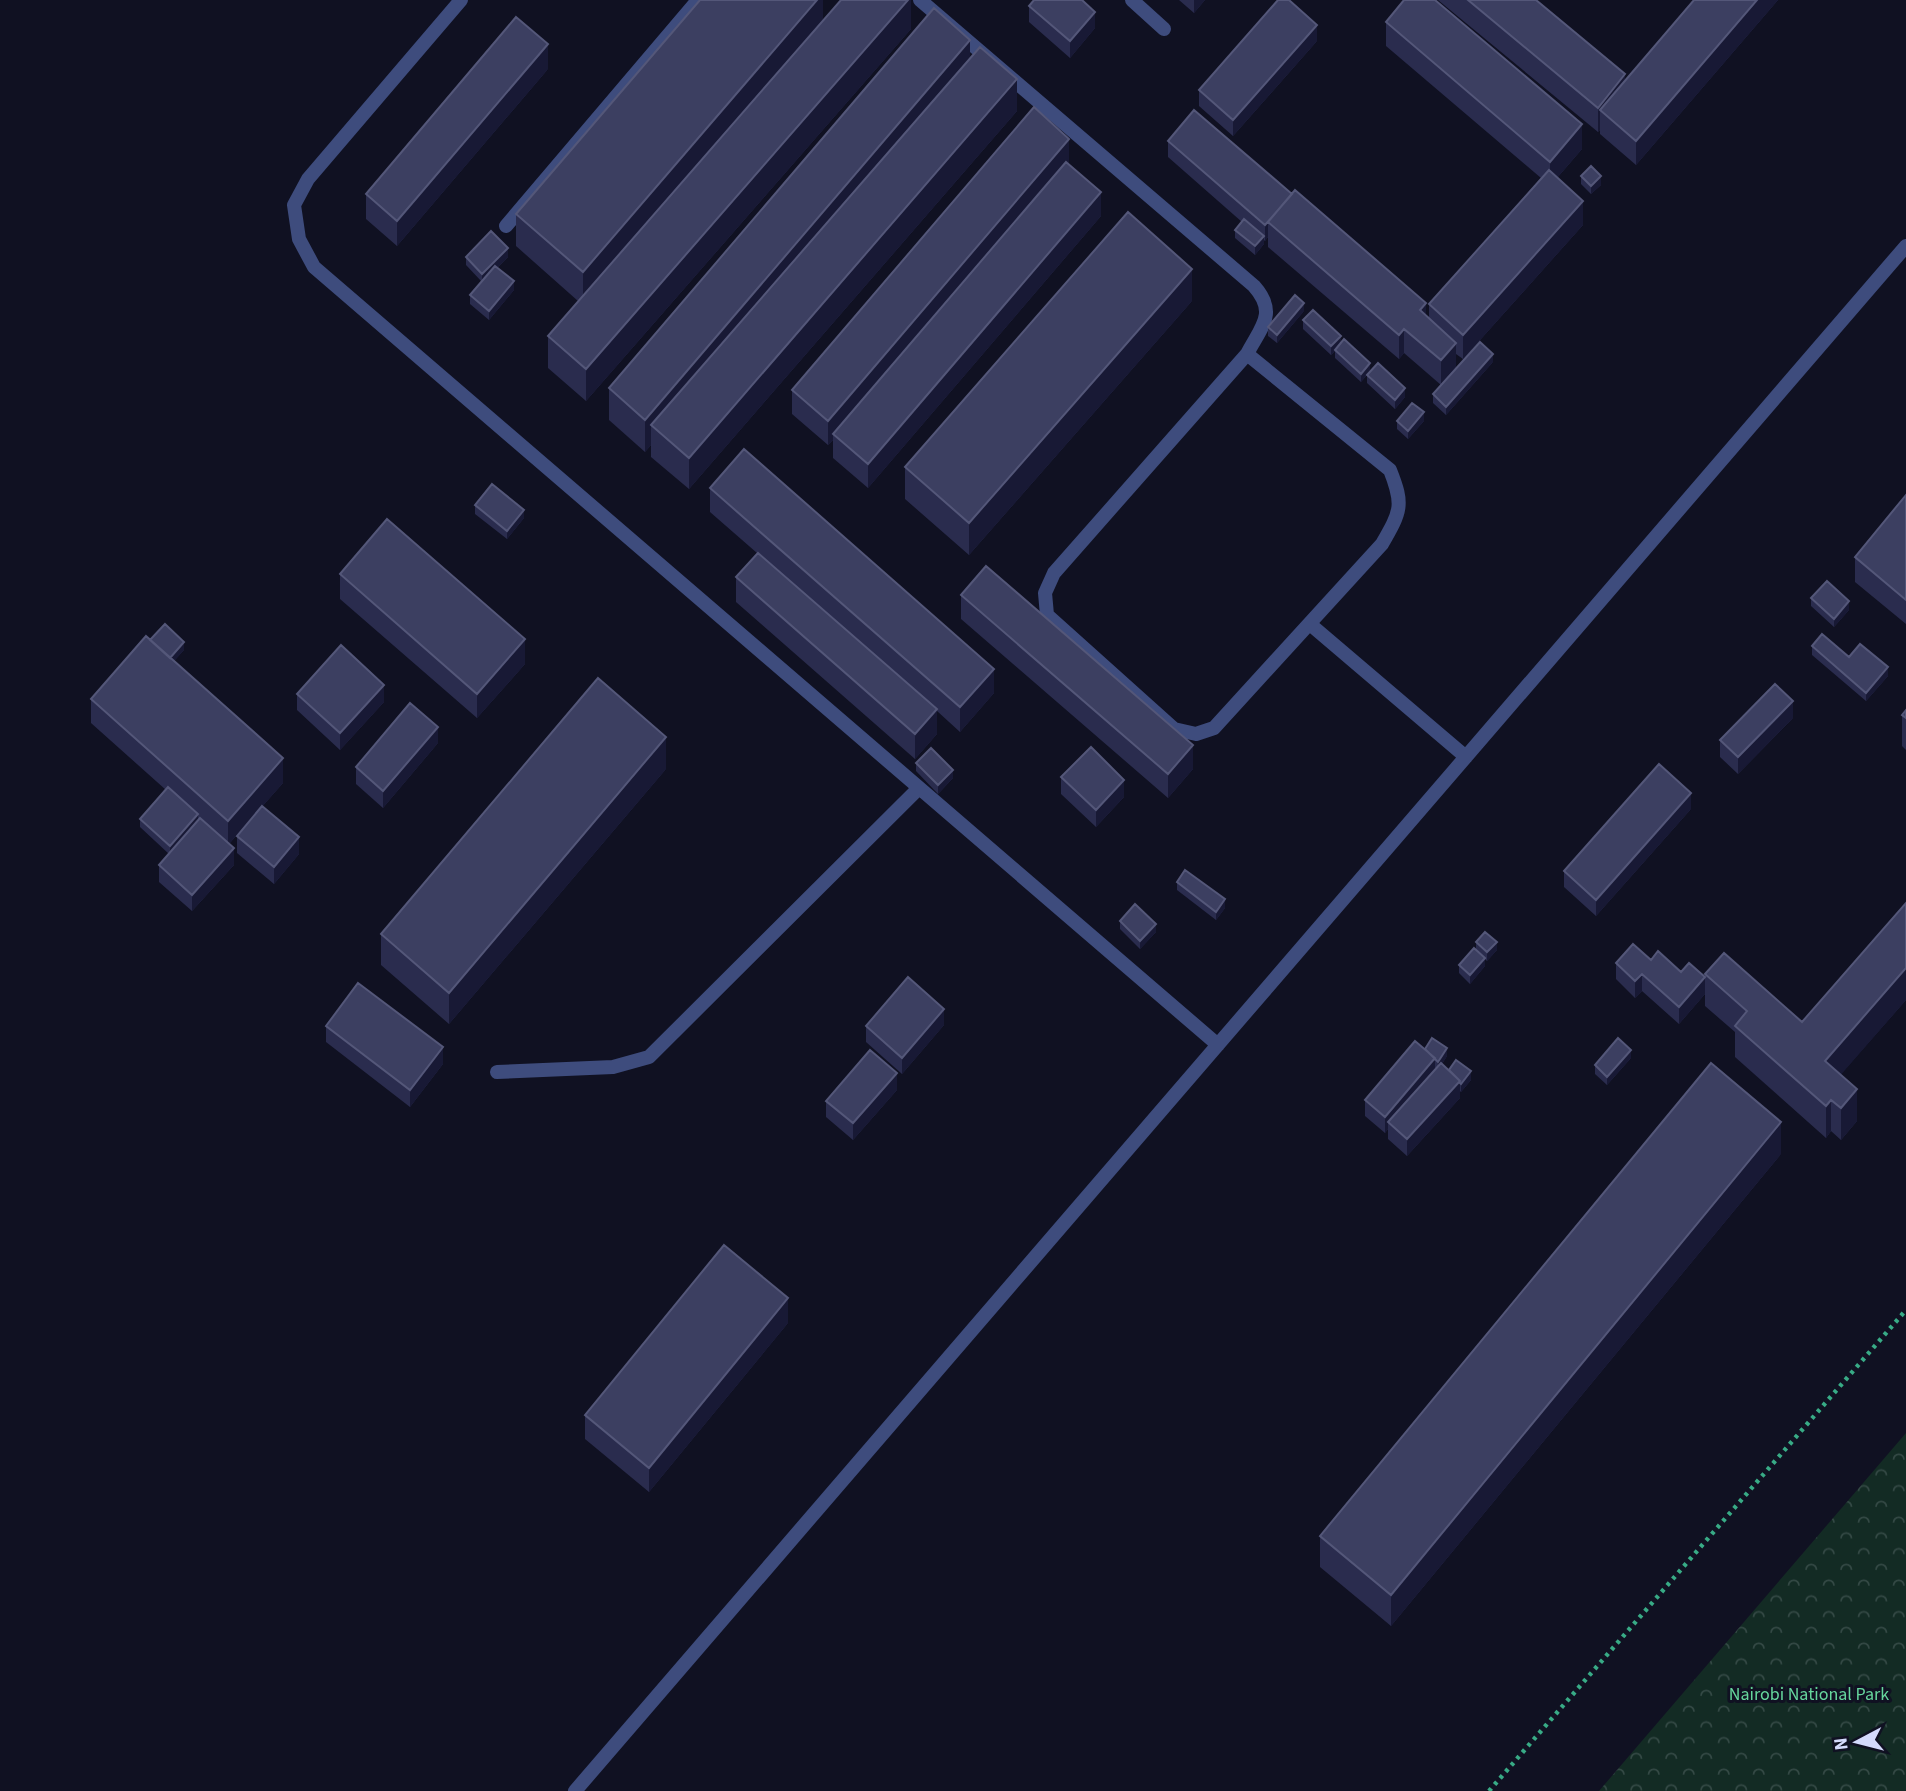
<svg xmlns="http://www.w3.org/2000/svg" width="1906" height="1791" viewBox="0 0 1906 1791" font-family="'Source Sans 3',sans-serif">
	<defs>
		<pattern id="park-crowns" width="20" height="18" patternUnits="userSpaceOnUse" patternTransform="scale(1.75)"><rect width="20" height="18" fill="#132b24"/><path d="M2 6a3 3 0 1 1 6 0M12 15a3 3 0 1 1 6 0" fill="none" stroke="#344945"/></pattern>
	</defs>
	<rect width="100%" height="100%" fill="#101122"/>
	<path fill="url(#park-crowns)" d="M1906,1433V1791H1599Z"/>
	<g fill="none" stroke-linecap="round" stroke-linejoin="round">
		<path stroke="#38ab86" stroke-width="4.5" stroke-dasharray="3.5 5" stroke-linecap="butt" d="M1489,1791L1906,1310"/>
		<path stroke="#3e4c7d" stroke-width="14" d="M461,0L308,179L294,205L299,239L314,267L1218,1045
			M920,0L1254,286C1278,313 1261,327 1247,354L1054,573L1045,593L1047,615L1174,729L1196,734L1214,728L1382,544C1401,511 1404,505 1390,470L1247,354
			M1132,0L1164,29
			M506,226L698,0
			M1311,625L1466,757
			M497,1072L613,1067L649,1057L919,788
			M575,1791L1906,246"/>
	</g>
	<path fill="#2a2c4e" d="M823,0V20L911,0V29L586,401L548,368V336L578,301L516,246V214Z
		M1179,0H1205L1194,13Z
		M1438,0H1536L1625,81L1694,0H1778L1636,165L1600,134V130L1598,132Z
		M1029,6L1095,28L1070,58L1029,22Z
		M1386,22L1582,149L1557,178L1583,225L1463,359L1456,354V367L1443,383L1493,362L1446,415L1433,403V394L1441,385L1404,353L1399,359L1268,247V237L1265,241L1264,240V244L1255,255L1235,238V230L1242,222L1168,157V141L1429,318V304L1541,178L1386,46Z
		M1317,41L1233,136L1199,106V90Z
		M970,59L1017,111L689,489L651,457V445L645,452L609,420V388Z
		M548,69L397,246L366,219V194Z
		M1069,163V164L1101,216L868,488L833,458V440L828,445L792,414V390Z
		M1581,176L1601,185L1591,194L1581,184Z
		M466,257H508L497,268L514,290L489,320L470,304V295L482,282L466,265Z
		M1192,301L969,555L905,499V467Z
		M1304,311L1277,343L1268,336V327Z
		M1303,320L1341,342L1370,371L1405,397L1395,409L1367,383V375L1361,382L1335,358V351L1331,355L1303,329Z
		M1397,421H1424L1408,439L1397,429Z
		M710,488L994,693L960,732L937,711V734L915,759L736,602V577L757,553L710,512Z
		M1906,495V624L1855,582V557Z
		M475,505L524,518L507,539L475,514Z
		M340,574L525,664L477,718L340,599Z
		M961,595L1193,769L1168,798L961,619Z
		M1811,598L1849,610L1834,627L1811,606Z
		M150,640L184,650L174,661L283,783L229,844L234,865L192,911L159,882V865L169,854L140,827V819L166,790L91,723V699Z
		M1812,646L1888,676L1866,701L1812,655Z
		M297,694L384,702L340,750L297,710Z
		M1906,710V750L1902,746V715Z
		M1793,718L1738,774L1720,757V740Z
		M438,743L383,808L356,784V767Z
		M916,763L953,778L938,794L916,771Z
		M666,769L449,1024L381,965V934Z
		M1061,777L1124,797L1096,827L1061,794Z
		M1691,809L1596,916L1564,887V871Z
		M237,836L299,854L274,884L237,853Z
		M1177,882L1225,908L1216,920L1177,890Z
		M1120,921L1156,932L1140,949L1120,929Z
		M1476,942L1497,950L1487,961L1485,959V966L1470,984L1459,973V965L1476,950Z
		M1651,960L1681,972L1705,994L1679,1024L1642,991L1635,998L1616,979V963Z
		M1705,974L1802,1022L1906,1000L1840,1075L1857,1121L1841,1140L1831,1131L1826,1138L1735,1057V1032L1705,1006Z
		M944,1025L902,1074L866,1042V1026Z
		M326,1026L443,1064L410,1107L326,1042Z
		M1425,1049L1447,1056L1442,1064L1449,1070L1471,1080L1461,1092L1460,1091V1098L1407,1156L1388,1139V1129L1385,1133L1365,1116V1100Z
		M1631,1058L1607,1085L1595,1074V1065Z
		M897,1090L853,1140L826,1117V1101Z
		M1781,1154L1391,1626L1320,1567V1536Z
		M788,1323L649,1492L585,1439V1415Z"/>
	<path fill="#181935" d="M817,0H823V25L583,304V272Z
		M908,0H911V29L586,401V369Z
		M1194,0H1205L1194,13Z
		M1757,0H1778L1636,165V141Z
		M1095,12V28L1070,58V41Z
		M1317,25V41L1233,136V120Z
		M970,40V72L651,425V445L645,452V420Z
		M548,44V69L397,246V221Z
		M1625,74V98L1600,110V130L1598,132V108Z
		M1017,79V111L689,489V458Z
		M1582,124V149L1550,186V162Z
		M1069,139V163L836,436L833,434V440L828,445V421Z
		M1601,176V185L1591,194V186Z
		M1101,192V216L868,488V464Z
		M1292,194L1268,222V237L1265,241V225Z
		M1583,201V225L1463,359V335Z
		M1264,236V244L1255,255V246Z
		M508,248V257L482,282V274Z
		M1192,269V301L969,555V523Z
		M514,281V290L489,320V311Z
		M1304,303V311L1277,343V335Z
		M1426,303V327L1420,310Z
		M1404,329V353L1399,359V335Z
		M1341,336V344L1331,355V346Z
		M1456,343V367L1441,385V360Z
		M1493,354V362L1446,415V407Z
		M1370,363V371L1361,382V374Z
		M1405,388V397L1395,409V400Z
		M1424,412V421L1408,439V431Z
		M524,510V518L507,539V531Z
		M1849,601V610L1834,627V619Z
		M525,639V664L477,718V694Z
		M184,642V650L165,671V663Z
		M1888,667V676L1866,701V693Z
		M994,669V693L960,732V707Z
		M384,685V702L340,750V733Z
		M1793,701V718L1738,774V757Z
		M937,709V734L915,759V734Z
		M438,727V743L383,808V791Z
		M666,737V769L449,1024V993Z
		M1193,745V769L1168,798V774Z
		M283,758V783L228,845V821Z
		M953,770V778L938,794V785Z
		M1124,780V797L1096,827V810Z
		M1691,793V809L1596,916V900Z
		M198,814V823L170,854V846Z
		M299,837V854L274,884V867Z
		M234,848V865L192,911V895Z
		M1225,899V908L1216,920V912Z
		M1156,924V932L1140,949V941Z
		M1497,942V950L1487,961V952Z
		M1485,958V966L1470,984V975Z
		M1906,968V1000L1825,1093V1061Z
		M1642,974V991L1635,998V981Z
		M1705,977V994L1679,1024V1007Z
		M944,1009V1025L902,1074V1058Z
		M443,1047V1064L410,1107V1090Z
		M1447,1048V1056L1438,1070V1062Z
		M1631,1050V1058L1607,1085V1077Z
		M1435,1058V1075L1388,1122V1129L1385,1133V1117Z
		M1471,1071V1080L1461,1092V1084Z
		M897,1073V1090L853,1140V1123Z
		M1460,1081V1098L1407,1156V1139Z
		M1857,1089V1121L1841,1140V1108Z
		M1831,1100V1131L1826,1138V1106Z
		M1781,1122V1154L1391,1626V1595Z
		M788,1298V1323L649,1492V1468Z"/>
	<path fill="#3c3f61" stroke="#545779" stroke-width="2" d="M700,0H817L583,272L516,214Z
		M841,0H908L586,369L548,336Z
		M1034,0H1082L1095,12L1070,41L1029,6Z
		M1278,0H1289L1317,25L1233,120L1199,90Z
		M1404,0H1435L1582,124L1550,162L1386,22Z
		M1468,0H1536L1625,74L1598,108Z
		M1694,0H1757L1636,141L1600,110Z
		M934,8L970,40L645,420L609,388Z
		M516,17L548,44L397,221L366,194Z
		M980,47L1017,79L689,458L651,425Z
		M1034,107L1069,139L828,421L792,390Z
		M1194,110L1292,194L1265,225L1168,141Z
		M1066,162L1101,192L868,464L833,434Z
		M1591,166L1601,176L1591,186L1581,176Z
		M1549,170L1583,201L1463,335L1429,304Z
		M1295,190L1426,303L1420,310L1456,343L1441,360L1404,329L1399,335L1268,222Z
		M1128,212L1192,269L969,523L905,467Z
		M1244,219L1264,236L1255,246L1235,230Z
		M491,231L508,248L482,274L466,257Z
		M495,266L514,281L489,311L470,295Z
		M1295,295L1304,303L1277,335L1268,327Z
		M1313,310L1341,336L1331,346L1303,320Z
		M1344,339L1370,363L1361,374L1335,350Z
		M1480,342L1493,354L1446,407L1433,394Z
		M1378,363L1405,388L1395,400L1367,375Z
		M1412,403L1424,412L1408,431L1397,421Z
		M744,449L994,669L960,707L710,488Z
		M492,484L524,510L507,531L475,505Z
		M1906,495V600L1855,557Z
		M387,519L525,639L477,694L340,574Z
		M758,553L937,709L915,734L736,577Z
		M986,566L1193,745L1168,774L961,595Z
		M1827,581L1849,601L1834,619L1811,598Z
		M165,624L184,642L170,658L150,640Z
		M1822,634L1849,657L1860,644L1888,667L1866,693L1812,646Z
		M146,636L283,758L228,821L91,699Z
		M341,645L384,685L340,733L297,694Z
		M598,678L666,737L449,993L381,934Z
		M1775,684L1793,701L1738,757L1720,740Z
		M410,703L438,727L383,791L356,767Z
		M1906,710V718L1902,715Z
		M1091,747L1124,780L1096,810L1061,777Z
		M931,748L953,770L938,785L916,763Z
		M1659,764L1691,793L1596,900L1564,871Z
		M168,787L198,814L170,846L140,819Z
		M262,806L299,837L274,867L237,836Z
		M200,818L234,848L192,895L159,865Z
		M1185,870L1225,899L1216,912L1177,882Z
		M1906,903V968L1825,1061L1857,1089L1841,1108L1831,1100L1826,1106L1735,1026L1747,1011L1705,974L1724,953L1802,1022Z
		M1135,904L1156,924L1140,941L1120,921Z
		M1485,932L1497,942L1487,952L1476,942Z
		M1633,944L1651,960L1658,951L1681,972L1689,963L1705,977L1679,1007L1642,974L1635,981L1616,963Z
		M1474,948L1485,958L1470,975L1459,965Z
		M908,977L944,1009L902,1058L866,1026Z
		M358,983L443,1047L410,1090L326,1026Z
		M1432,1038L1447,1048L1438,1062L1425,1049Z
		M1618,1038L1631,1050L1607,1077L1595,1065Z
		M1415,1041L1435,1058L1385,1117L1365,1100Z
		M870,1050L897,1073L853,1123L826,1101Z
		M1456,1060L1471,1071L1461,1084L1459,1082L1460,1081L1449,1070Z
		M1441,1063L1460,1081L1407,1139L1388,1122Z
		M1711,1063L1781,1122L1391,1595L1320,1536Z
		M724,1245L788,1298L649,1468L585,1415Z"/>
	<g text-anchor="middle" stroke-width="6" stroke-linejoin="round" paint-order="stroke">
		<g font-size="18" fill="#66d69d" stroke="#101122">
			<text x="1809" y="1700">Nairobi National Park</text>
		</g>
	</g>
	<g transform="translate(1857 1742) rotate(263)" stroke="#101122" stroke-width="5" paint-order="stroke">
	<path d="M0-5L12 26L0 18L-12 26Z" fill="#d4dafc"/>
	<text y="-10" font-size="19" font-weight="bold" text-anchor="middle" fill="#d4dafc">N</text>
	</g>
</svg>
